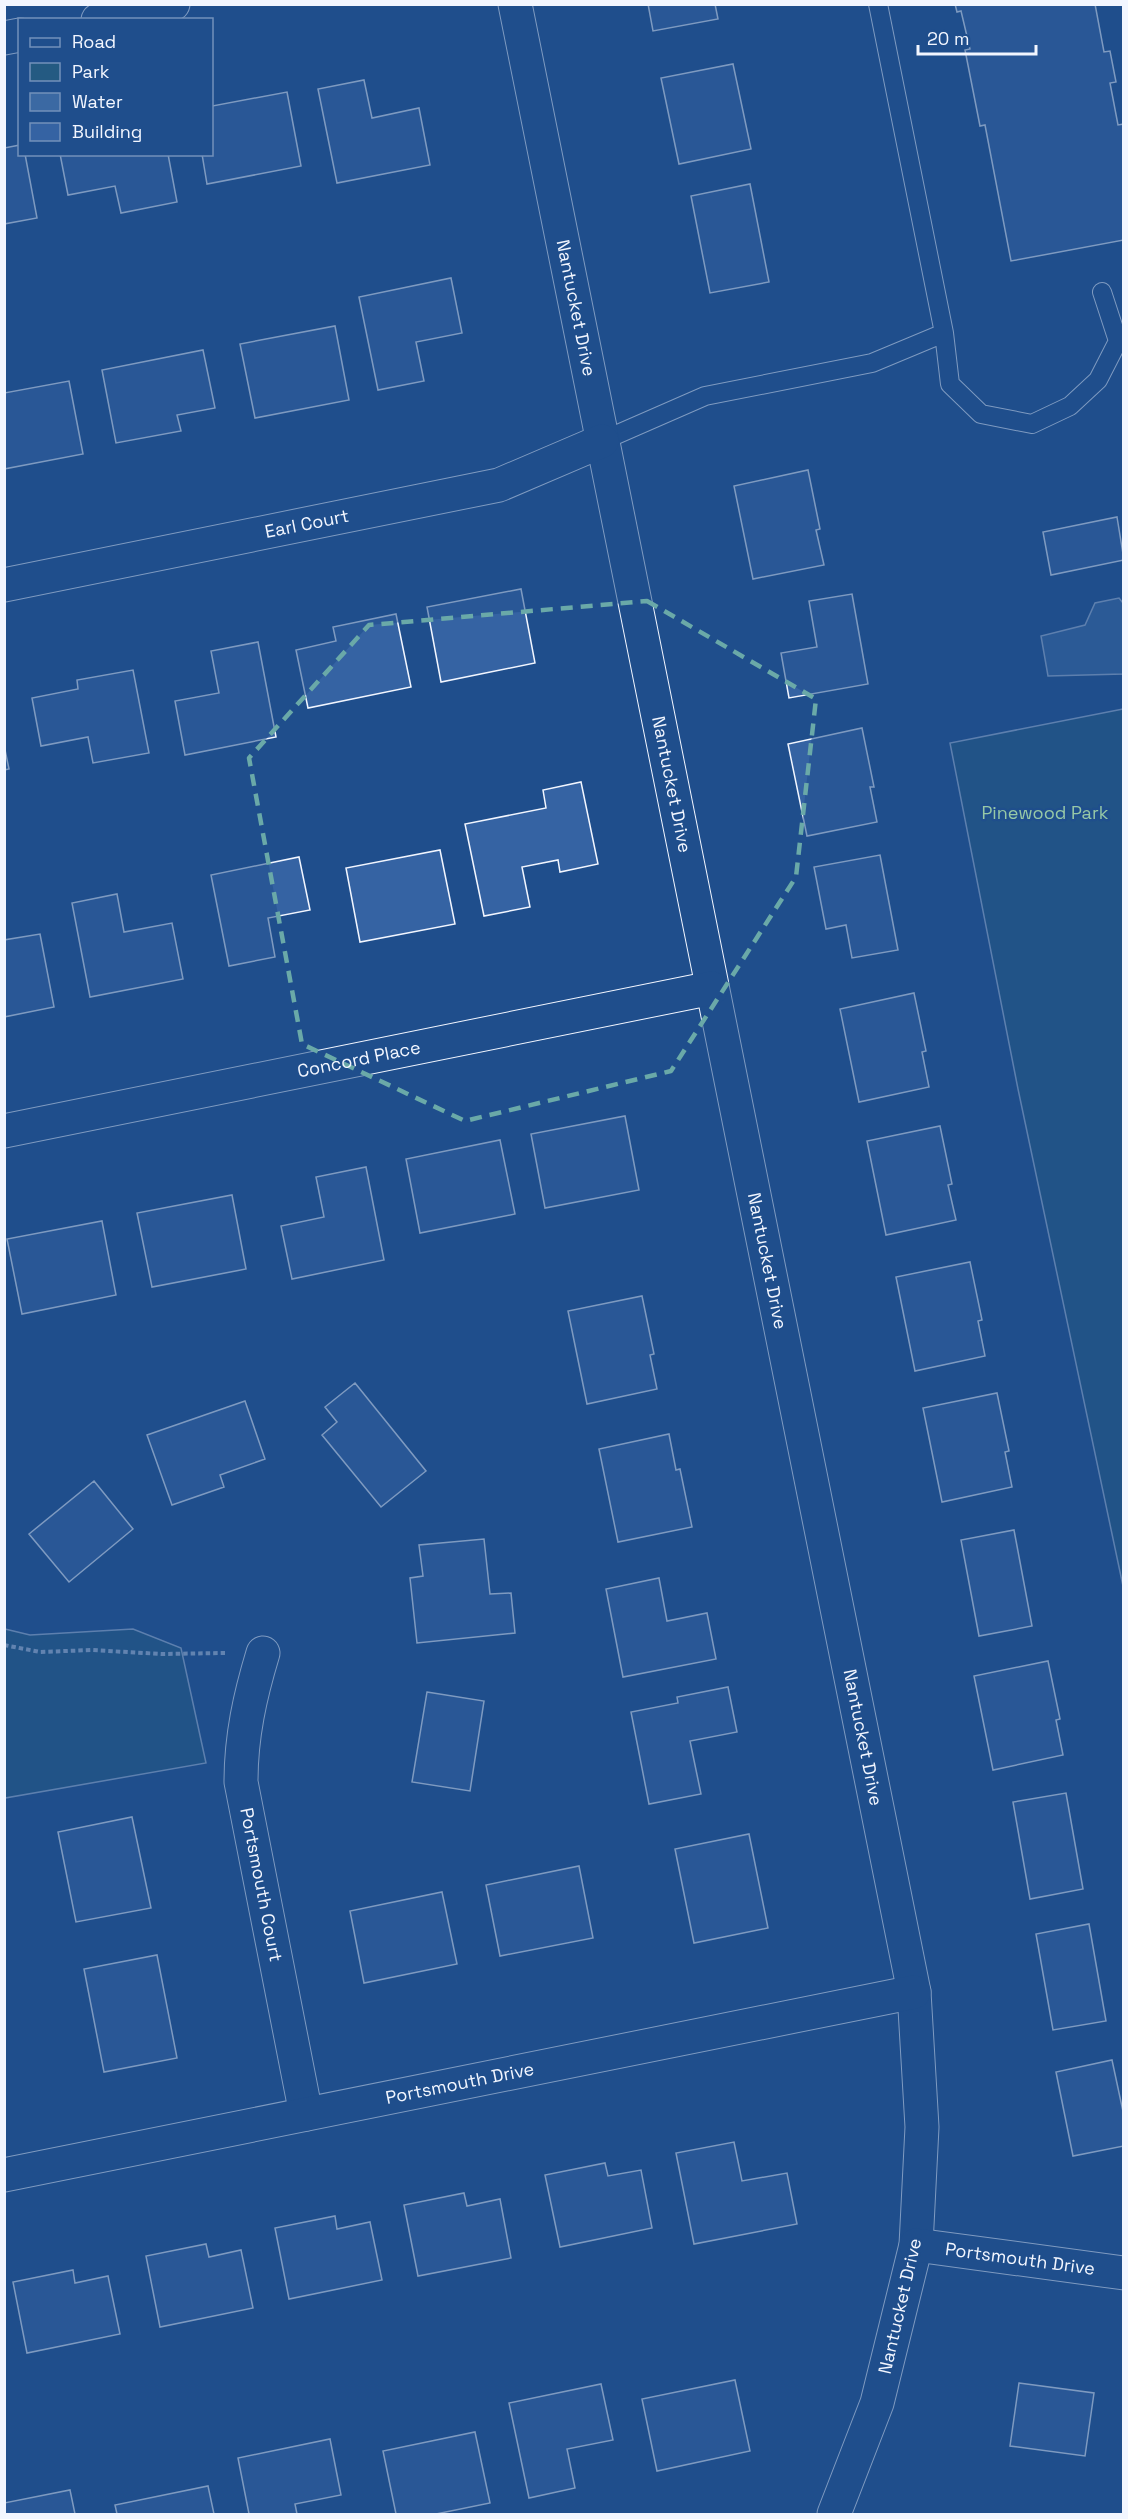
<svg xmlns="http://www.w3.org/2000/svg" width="1128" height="2519" viewBox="0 0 1128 2519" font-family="'Space Grotesk',sans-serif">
	<rect width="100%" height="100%" fill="#1f4e8c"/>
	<path fill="#245a82" stroke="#a8bbd7" stroke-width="1.5" d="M1123,709H1124L1123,1586L1018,1089L950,743Z
		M5,1629L30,1635L133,1629L181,1648L206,1763L5,1798Z"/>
	<path fill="#3b69a3" stroke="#a8bbd7" stroke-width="1.5" d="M1119,598L1123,603V674L1048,676L1041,636L1085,625L1095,603Z"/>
	<path fill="#3563a3" stroke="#f2f6ff" stroke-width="1.5" d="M648,4H715L718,19L653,31Z
		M955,4H1095L1104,52L1110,51L1116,82L1110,83L1118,125L1124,124V240L1011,261L985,125L980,126L965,50L970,49L961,11L957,12Z
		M733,64L751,149L679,164L661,78Z
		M364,80L372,118L419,108L430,165L337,183L318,89Z
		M287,92L301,166L207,184L202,154H212V106Z
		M20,145V154H25L37,218L4,224V148Z
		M60,154H168L177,202L121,213L115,186L68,195Z
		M750,184L769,282L710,293L691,196Z
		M451,278L462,333L416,342L424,381L378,390L359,297Z
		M335,326L349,400L255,418L240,344Z
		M203,350L215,408L177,415L181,431L116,443L102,370Z
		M69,381L83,454L4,469V393Z
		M808,470L820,529L816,530L824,565L753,579L734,486Z
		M1117,517L1124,560L1051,575L1043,532Z
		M521,589L535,663L441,682L427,607Z
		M852,594L868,684L789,698L781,653L817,647L809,601Z
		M396,614L411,687L308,708L296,650L336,641L333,627Z
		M258,642L276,737L185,755L175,701L219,693L211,651Z
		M133,670L149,753L93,763L88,737L41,746L32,698L78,689L77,680Z
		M862,728L874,787H870L877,822L807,836L788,744Z
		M4,745L9,769L4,770Z
		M581,782L598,864L560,872L558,860L522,867L530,907L484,916L465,824L546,808L543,790Z
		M440,850L455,924L360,942L346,868Z
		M880,855L898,950L852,958L846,925L826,929L814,867Z
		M299,857L310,910L268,918L275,957L229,966L211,875Z
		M117,894L124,932L172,923L183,979L90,997L72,903Z
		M40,934L54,1007L4,1017V940Z
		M914,993L926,1051L922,1052L929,1087L859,1102L840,1009Z
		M625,1116L639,1190L545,1208L531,1134Z
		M940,1126L952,1184L948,1185L956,1220L886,1235L867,1141Z
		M500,1140L515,1214L420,1233L406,1159Z
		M366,1167L384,1260L292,1279L281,1226L324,1217L316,1177Z
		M232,1195L246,1269L152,1287L137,1213Z
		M102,1221L116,1295L22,1314L7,1239Z
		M970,1262L982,1320L978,1321L985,1356L915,1371L896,1277Z
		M642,1296L654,1354L650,1355L657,1389L587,1404L568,1311Z
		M355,1383L426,1471L381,1507L322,1435L337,1422L325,1407Z
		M997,1393L1009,1451L1005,1452L1012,1487L942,1502L923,1408Z
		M245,1401L265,1459L220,1475L224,1487L172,1505L147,1435Z
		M669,1434L676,1470L680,1469L692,1527L618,1542L599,1449Z
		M94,1481L133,1529L69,1582L29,1534Z
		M1014,1530L1032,1626L979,1636L961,1540Z
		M484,1539L490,1594L511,1593L515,1633L417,1643L410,1578L423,1576L419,1545Z
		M659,1578L667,1621L707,1613L716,1659L623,1677L606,1589Z
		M1048,1661L1060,1719L1056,1720L1063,1755L993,1770L974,1676Z
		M728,1687L737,1732L690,1741L701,1794L649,1804L631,1712L678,1703L677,1697Z
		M427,1692L484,1701L470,1791L412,1782Z
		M1066,1793L1083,1889L1030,1899L1013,1802Z
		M132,1817L151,1908L76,1922L58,1832Z
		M749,1834L768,1928L694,1943L675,1849Z
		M579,1866L593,1938L500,1956L486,1885Z
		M442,1892L457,1964L364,1983L350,1911Z
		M1089,1924L1106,2021L1053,2030L1036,1934Z
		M157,1955L177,2058L104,2072L84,1969Z
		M1112,2060L1124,2116V2146L1073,2156L1056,2072Z
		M734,2142L742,2181L787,2173L797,2224L694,2244L676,2153Z
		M605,2163L608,2176L641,2170L652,2228L560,2247L545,2175Z
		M464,2193L467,2206L500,2199L511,2258L418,2276L404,2205Z
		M335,2216L337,2229L370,2222L382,2280L289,2299L275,2228Z
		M206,2244L209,2257L241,2250L253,2308L160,2327L146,2256Z
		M73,2270L75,2283L108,2276L120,2334L27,2353L13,2282Z
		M735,2380L750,2451L657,2471L642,2399Z
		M1019,2383L1094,2393L1085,2456L1010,2446Z
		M601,2384L613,2440L567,2449L575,2488L529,2498L509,2403Z
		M475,2432L490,2503L436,2514H396L383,2451Z
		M330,2439L341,2495L295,2504L297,2514H249L238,2458Z
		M208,2486L214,2514H117L115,2505Z
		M70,2490L75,2514H4V2503Z"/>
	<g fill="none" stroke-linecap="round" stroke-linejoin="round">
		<defs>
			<path id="lane" d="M944,333L950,384L981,414L1032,424L1070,406L1098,380L1118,341L1102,292
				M602,441L705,396L872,363L944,333L878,4"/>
			<g id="street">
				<path id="s1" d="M515,4L914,1992L922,2127L916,2245L877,2403L834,2514"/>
				<path d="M98,20L173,4"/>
				<path d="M4,38L20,35"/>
				<path id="s2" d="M4,585L499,485L602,441"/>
				<path id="s3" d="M4,1131L712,988"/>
				<path id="s4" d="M263,1653C250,1696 241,1736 241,1782L306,2114"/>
				<path id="s5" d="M4,2175L914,1992"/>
				<path id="s6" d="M916,2245L1124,2273"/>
			</g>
		</defs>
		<use href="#lane" stroke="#f2f6ff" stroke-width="20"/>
		<use href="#street" stroke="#f2f6ff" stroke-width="35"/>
		<path stroke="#b3c4dc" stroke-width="4" stroke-dasharray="4.5 3" stroke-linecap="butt" d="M4,1645L40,1652L92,1650L161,1654L225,1653"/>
		<use href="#lane" stroke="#1f4e8c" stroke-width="18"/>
		<use href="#street" stroke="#1f4e8c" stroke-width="33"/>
	</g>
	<path d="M0 0H1128V2519H0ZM647,601L816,699L796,877L671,1071L465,1121L302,1044L249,758L369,625Z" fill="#1f4e8c" fill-opacity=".55" fill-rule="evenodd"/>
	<path fill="none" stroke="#6aa9a8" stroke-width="4.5" stroke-dasharray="12 8" stroke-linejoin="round" d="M647,601L816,699L796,877L671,1071L465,1121L302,1044L249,758L369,625Z"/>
	<g text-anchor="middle" stroke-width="4.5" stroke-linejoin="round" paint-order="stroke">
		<g font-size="18" fill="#f2f6ff" stroke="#1f4e8c">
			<text dy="6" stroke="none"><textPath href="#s1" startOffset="310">Nantucket Drive</textPath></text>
			<text dy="6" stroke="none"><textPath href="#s2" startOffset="309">Earl Court</textPath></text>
			<text dy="6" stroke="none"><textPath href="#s1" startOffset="796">Nantucket Drive</textPath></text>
			<text dy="6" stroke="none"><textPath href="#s3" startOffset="362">Concord Place</textPath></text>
			<text dy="6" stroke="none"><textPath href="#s1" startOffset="1282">Nantucket Drive</textPath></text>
			<text dy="6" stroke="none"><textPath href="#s1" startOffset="1768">Nantucket Drive</textPath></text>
			<text dy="6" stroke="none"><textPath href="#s4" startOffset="236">Portsmouth Court</textPath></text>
			<text dy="6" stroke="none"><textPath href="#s5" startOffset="465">Portsmouth Drive</textPath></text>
			<text dy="6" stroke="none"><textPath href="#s6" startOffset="105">Portsmouth Drive</textPath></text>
			<text transform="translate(900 2306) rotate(-77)" y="6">Nantucket Drive</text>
		</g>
		<g font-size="18" fill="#97c8a6" stroke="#1f4e8c">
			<text x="1045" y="819">Pinewood Park</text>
		</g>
	</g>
	<rect width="1128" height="2519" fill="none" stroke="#f2f6ff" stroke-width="12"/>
	<rect x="18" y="18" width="195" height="138" fill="#1f4e8c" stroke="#7391ba" stroke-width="1.5"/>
	<rect x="30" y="38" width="30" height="9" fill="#1f4e8c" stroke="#7391ba" stroke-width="1.5"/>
	<text x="72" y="48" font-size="18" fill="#f2f6ff">Road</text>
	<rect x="30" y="63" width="30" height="18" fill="#245a82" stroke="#7391ba" stroke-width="1.5"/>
	<text x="72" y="78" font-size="18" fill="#f2f6ff">Park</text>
	<rect x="30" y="93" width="30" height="18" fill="#3b69a3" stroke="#7391ba" stroke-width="1.5"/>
	<text x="72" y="108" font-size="18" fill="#f2f6ff">Water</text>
	<rect x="30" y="123" width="30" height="18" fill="#3563a3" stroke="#7391ba" stroke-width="1.5"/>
	<text x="72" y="138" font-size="18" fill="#f2f6ff">Building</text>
	<path d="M918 45v9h118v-9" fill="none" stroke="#f2f6ff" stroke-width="3"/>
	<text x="927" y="45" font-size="18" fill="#f2f6ff" stroke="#1f4e8c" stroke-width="4.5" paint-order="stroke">20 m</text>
</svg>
